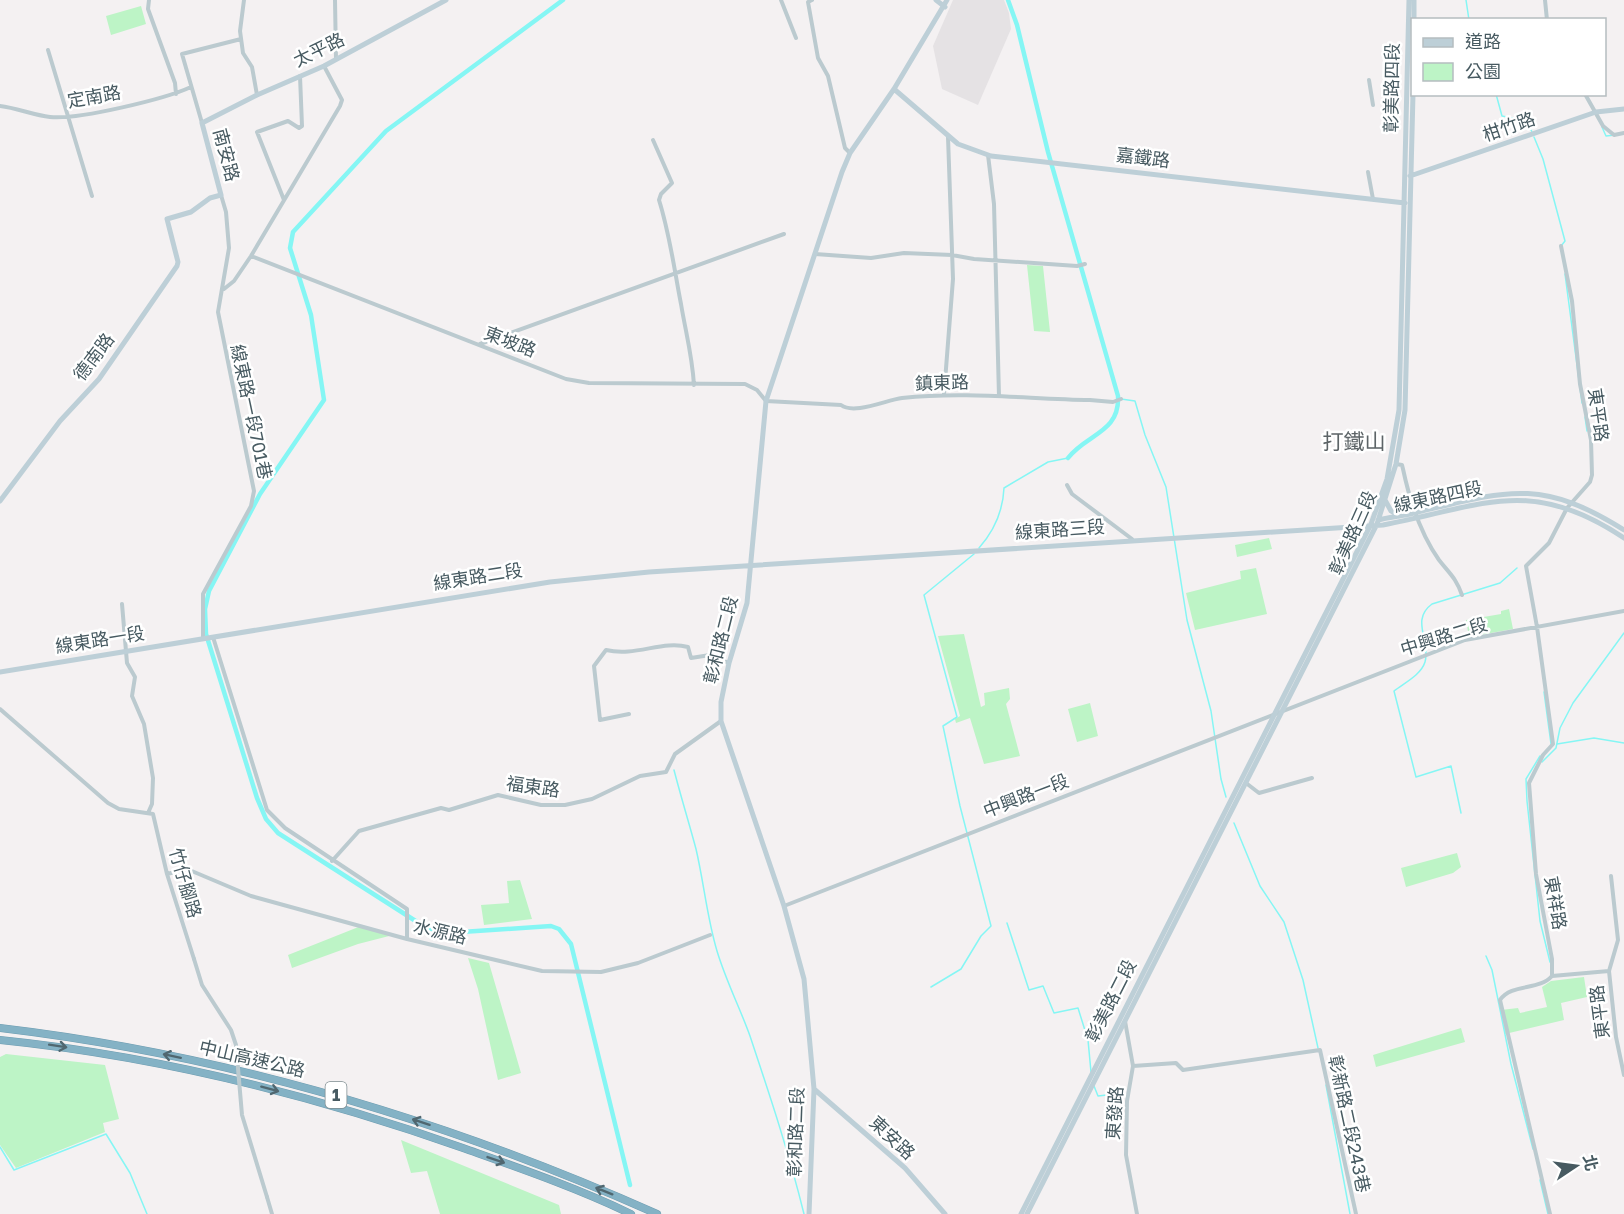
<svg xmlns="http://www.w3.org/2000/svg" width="1624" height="1214" viewBox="0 0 1624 1214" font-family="'Golos Text','Noto Sans TC',sans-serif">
	<rect width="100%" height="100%" fill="#f4f1f2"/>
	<path fill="#e5e2e4" d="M953,0H1004L1009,13L1011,29L978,105L942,89L933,46Z"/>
	<path fill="#bdf4c6" d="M141,6L146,24L111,35L106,16Z
		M1027,265L1043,266L1050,332L1034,331Z
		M1269,538L1272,549L1237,557L1235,545Z
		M1256,568L1267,614L1195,630L1186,593L1241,579L1240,571Z
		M1509,609L1513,629L1469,637L1466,620L1501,614V611Z
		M964,634L981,707L985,705L984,693L1009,688L1010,699L1006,704L1020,756L984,764L970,718L956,723L955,719L960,716L938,636Z
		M1090,703L1098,736L1077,742L1068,709Z
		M1457,853L1461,867L1453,873L1406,887L1401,868Z
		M520,880L532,919L484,925L481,905L509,903L507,881Z
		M361,926L393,935L358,944L292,968L288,955Z
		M468,958L489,963L521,1073L498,1080L478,989Z
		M1584,977L1587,997L1561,1003L1564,1020L1505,1034L1501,1010L1518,1008L1520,1013L1547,1007L1542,987L1551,981Z
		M1461,1028L1465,1042L1376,1067L1373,1055Z
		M6,1054L105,1065L119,1119L103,1123L105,1132L16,1168L0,1145V1057Z
		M401,1140L559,1205L561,1214H440L427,1171L411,1173Z"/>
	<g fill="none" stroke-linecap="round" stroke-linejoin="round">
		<path stroke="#85f6f4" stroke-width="1.5" d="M1466,0L1469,20
			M1496,94L1502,116L1527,121L1532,132
			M1602,127L1606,136L1615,135
			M1534,137L1543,159L1565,241L1561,246
			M1565,274L1582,403
			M1121,399L1135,401L1145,435L1166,487L1187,620L1211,711L1221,779L1226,797
			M1585,417L1587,431
			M979,548C994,531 1003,511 1004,488L1048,462L1068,458
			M1544,692L1551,744
			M1557,744L1594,738L1624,743
			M1540,756L1526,779L1527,801L1540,921L1550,962
			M1542,762L1556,748L1560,728L1573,703L1624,633
			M674,770C681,797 689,823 696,849C704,883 707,918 717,951C726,981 740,1008 750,1036C770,1096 789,1153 804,1214
			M1461,813L1451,766L1416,777L1394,691C1404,683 1421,675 1425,662C1431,641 1410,620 1432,604L1500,583L1517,568
			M1234,823L1260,886L1284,922L1303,980L1318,1048
			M1007,923L1029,990L1043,986L1054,1013L1078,1008L1088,1040L1091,1072
			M1486,956L1492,970L1511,1064L1533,1149
			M931,987L961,969L981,936L991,926L960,806L943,726L957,717L924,595L974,554
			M1326,1085L1350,1214
			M1094,1086L1098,1096L1124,1093
			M0,1147L14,1170L106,1134L130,1173L147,1214
			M1540,1180L1548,1214"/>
		<path stroke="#85f6f4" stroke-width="4.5" d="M563,0L386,131L293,232L290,248L311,315L324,400L260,494L209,591L205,609L206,634L257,798L266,819L278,833L425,927L447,933L551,926L559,929L571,944L630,1185
			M1008,0L1017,25L1048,152L1118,396C1120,433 1086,434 1068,458"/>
		<defs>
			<path id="highway" d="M0,1028C228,1055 448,1121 657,1214
				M0,1040C158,1056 313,1095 463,1148C519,1168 577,1188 631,1214"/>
		</defs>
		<use href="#highway" stroke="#6f9db1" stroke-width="8"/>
		<path stroke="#bbcacf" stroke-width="4" d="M149,0L148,9L175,83L176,94
			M244,0L240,31L243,53L252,67L257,95
			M335,0L336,59
			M781,0L796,38
			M812,0L808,2L818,58L828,76L845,148L850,153
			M1545,0L1547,20
			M48,50L92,196
			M1369,80L1373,105
			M1585,94L1603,126L1614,135L1624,133
			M0,106C17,108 33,115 50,117C78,120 165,99 191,87
			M202,123L182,54L241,39
			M653,140L672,183L661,194L659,200C670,235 674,268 681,304C686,334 692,354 694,385
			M988,155L994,204L999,396
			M1368,172L1373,199
			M284,200L257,132L288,121L299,128L302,126L300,76
			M815,254L871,258L904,253L952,255L974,259L1077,266L1085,264
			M251,256L566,379L589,383L745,384L757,390L766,401L841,405C854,415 886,400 902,398C965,391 1028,399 1090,400L1113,402L1121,399
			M224,289L234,281L251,256L340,106L342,100L324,66
			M480,344L784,234
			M944,394L953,279L948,137
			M1396,464L1402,465L1403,469C1410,502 1420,533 1439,560C1450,574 1456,578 1462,595
			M1067,485L1072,494L1132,539
			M122,604L127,663L135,677L132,696L144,724L153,778L152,804L148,813
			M213,637L267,810L285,828L407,909V939
			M203,638V594L251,506L254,491L218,312L229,248L226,212L221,195
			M0,709L108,803L119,809L153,814L167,874L194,959
			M629,714L600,720L594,666L606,650C636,657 662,640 688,647L691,658L710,655L729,663
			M1246,783L1259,793L1312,778
			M332,861L359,831L441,808L449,810L498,795L541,805H565L592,799L640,776L666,772L675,754L721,721
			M167,874L187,869L251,896L407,939L542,971L601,972L638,963L710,935
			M1611,876L1618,940L1609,971L1616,1037L1624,1075
			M784,906L1465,640L1624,611
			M1552,976L1609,971
			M1125,1021L1133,1066L1127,1101L1126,1155L1137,1214
			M1133,1066L1176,1063L1183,1070L1320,1050L1356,1214
			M267,1197L272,1214
			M1550,1214L1500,1000C1512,983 1539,991 1552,976V959L1536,874L1529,783L1543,755L1553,744L1537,627L1526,566L1549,543L1567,508L1590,482L1592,475L1591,440L1580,384L1572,301L1561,246"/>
		<path stroke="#bdcfd7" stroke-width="5" d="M936,0L945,7
			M1414,20V0
			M894,89L958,144L991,156L1405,203
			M1410,176L1596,112L1624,109
			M1385,500L1391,511L1399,516
			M0,501L60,421L99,379L177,266L178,262L167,219L191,212L210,198L221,195L202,123L257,95L324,66L446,0
			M1378,520C1390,517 1402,516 1414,513C1505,491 1540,477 1624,530
			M0,672L550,582L649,572L1383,525C1483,506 1530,475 1624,538
			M814,1089L905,1168L945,1214
			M809,1214L814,1089L804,979L784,906L721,721V702L729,663L747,603L766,401L842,172L850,153L894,89L947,0
			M1021,1214L1371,524L1387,479L1399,410L1409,0
			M1027,1214L1377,524L1396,464L1405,410L1413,94"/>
		<use href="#highway" stroke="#84b2c5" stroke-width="7"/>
		<path stroke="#bbcacf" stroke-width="4" d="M194,959L202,985L231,1030L236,1045L242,1115L267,1197"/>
	</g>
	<defs><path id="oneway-shaft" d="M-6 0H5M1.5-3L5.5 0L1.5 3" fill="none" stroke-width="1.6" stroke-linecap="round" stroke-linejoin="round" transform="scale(1.5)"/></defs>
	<g stroke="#506770">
		<use href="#oneway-shaft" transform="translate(58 1046) rotate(9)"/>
		<use href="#oneway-shaft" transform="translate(172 1056) rotate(-168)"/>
		<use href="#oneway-shaft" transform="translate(270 1089) rotate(15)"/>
		<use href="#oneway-shaft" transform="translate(421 1122) rotate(-162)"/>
		<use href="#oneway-shaft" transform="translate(496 1160) rotate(19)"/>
		<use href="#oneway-shaft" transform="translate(604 1191) rotate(-158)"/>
	</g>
	<g text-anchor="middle" stroke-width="5" stroke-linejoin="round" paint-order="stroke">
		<rect fill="#fff" stroke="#7e8c90" stroke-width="1.5" x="325.5" y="1082" width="21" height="26" rx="4.5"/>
		<g font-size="16" font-weight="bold" fill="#475a61">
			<text x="336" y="1101">1</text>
		</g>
		<g font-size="18" fill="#475a61" stroke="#fff">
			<text transform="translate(319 50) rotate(-26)" y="6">太平路</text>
			<text transform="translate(1392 88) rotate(-89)" y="6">彰美路四段</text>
			<text transform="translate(94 97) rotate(-10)" y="6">定南路</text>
			<text transform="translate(1509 127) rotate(-19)" y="6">柑竹路</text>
			<text transform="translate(226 155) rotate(75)" y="6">南安路</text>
			<text transform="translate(1143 158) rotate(7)" y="6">嘉鐵路</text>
			<text transform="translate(510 342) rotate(21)" y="6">東坡路</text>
			<text transform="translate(94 357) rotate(-53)" y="6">德南路</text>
			<text transform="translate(942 383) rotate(-2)" y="6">鎮東路</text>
			<text transform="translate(251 412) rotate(78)" y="6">線東路一段701巷</text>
			<text transform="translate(1598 415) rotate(82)" y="6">東平路</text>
			<text transform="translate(1438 497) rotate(-12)" y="6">線東路四段</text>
			<text transform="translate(1060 530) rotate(-4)" y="6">線東路三段</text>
			<text transform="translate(1353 533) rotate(-66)" y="6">彰美路三段</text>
			<text transform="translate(478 577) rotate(-9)" y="6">線東路二段</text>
			<text transform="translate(1444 637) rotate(-17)" y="6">中興路二段</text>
			<text transform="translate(100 640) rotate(-9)" y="6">線東路一段</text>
			<text transform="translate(721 640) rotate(-76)" y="6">彰和路二段</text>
			<text transform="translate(533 787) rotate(8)" y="6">福東路</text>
			<text transform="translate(1026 796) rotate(-21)" y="6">中興路一段</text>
			<text transform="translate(185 883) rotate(74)" y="6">竹仔腳路</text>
			<text transform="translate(1555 903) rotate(80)" y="6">東祥路</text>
			<text transform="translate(440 932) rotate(13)" y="6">水源路</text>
			<text transform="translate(1111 1001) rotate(-63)" y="6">彰美路二段</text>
			<text transform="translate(1600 1012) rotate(-97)" y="6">東平路</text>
			<text transform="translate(252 1059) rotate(13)" y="6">中山高速公路</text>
			<text transform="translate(1115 1113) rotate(-86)" y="6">東發路</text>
			<text transform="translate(1349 1124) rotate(78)" y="6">彰新路二段243巷</text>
			<text transform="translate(796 1132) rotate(-88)" y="6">彰和路二段</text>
			<text transform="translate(892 1138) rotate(43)" y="6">東安路</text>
		</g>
		<g font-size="21" fill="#5d6467" stroke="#fff">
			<text x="1354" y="449">打鐵山</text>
		</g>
	</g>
	<rect x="1411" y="18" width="195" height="78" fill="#ffffff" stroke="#b5bdc0" stroke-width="1.5"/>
	<rect x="1423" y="38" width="30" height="9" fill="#bdcfd7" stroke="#b5bdc0" stroke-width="1.5"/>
	<text x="1465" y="48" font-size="18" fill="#475a61">道路</text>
	<rect x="1423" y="63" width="30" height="18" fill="#bdf4c6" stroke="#b5bdc0" stroke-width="1.5"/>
	<text x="1465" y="78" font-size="18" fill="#475a61">公園</text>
	<g transform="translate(1576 1166) rotate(77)" stroke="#ffffff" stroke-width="4.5" paint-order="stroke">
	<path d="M0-4.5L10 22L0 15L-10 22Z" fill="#475a61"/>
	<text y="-9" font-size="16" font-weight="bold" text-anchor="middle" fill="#475a61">北</text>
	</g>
</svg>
